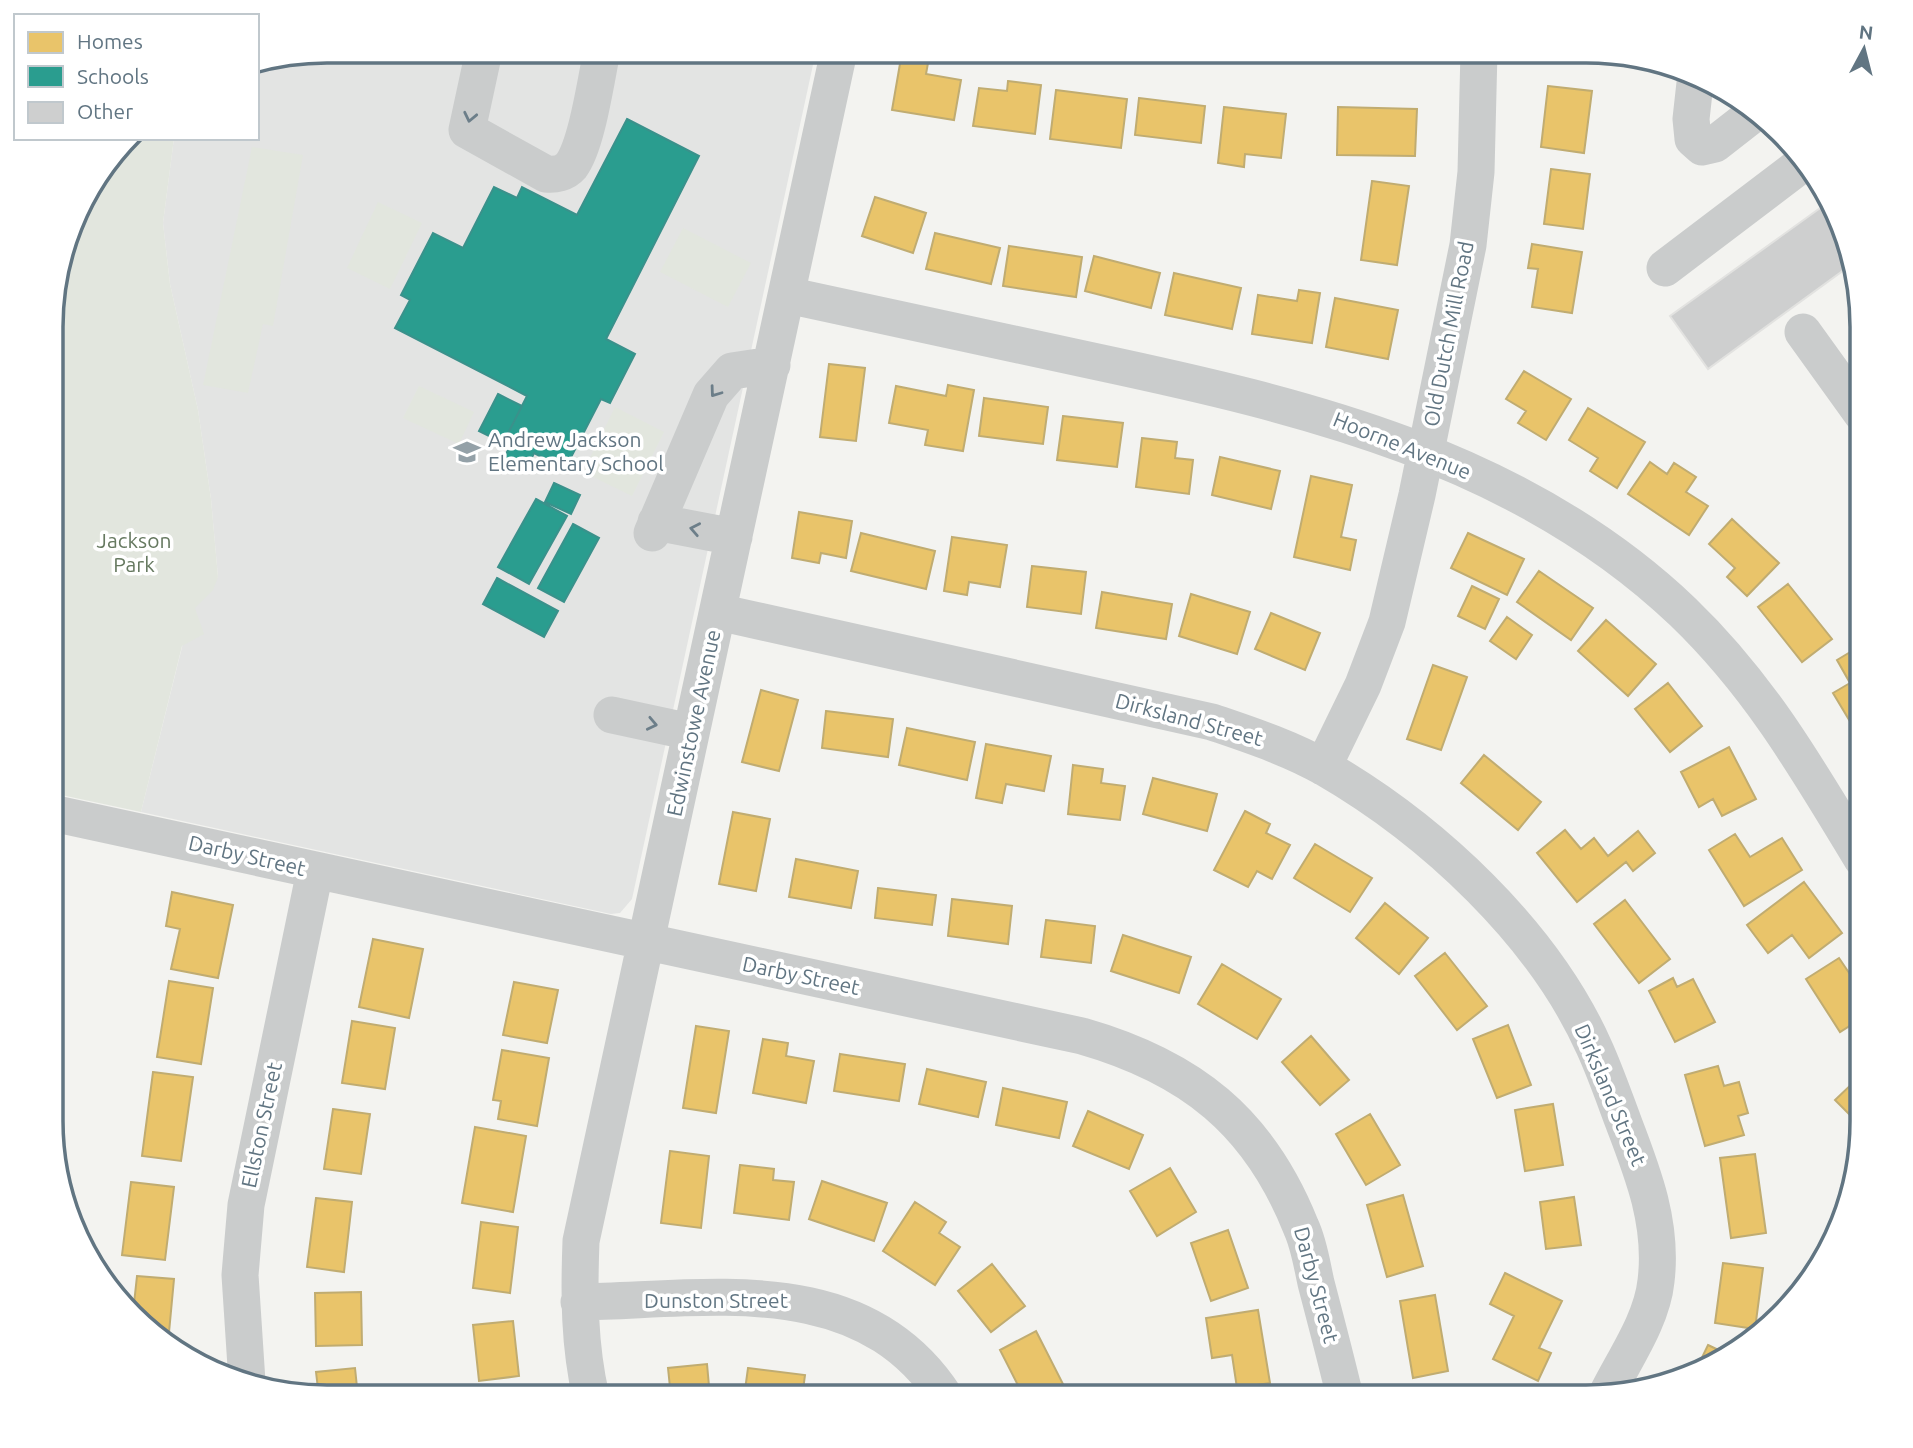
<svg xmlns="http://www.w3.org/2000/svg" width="1913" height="1448" viewBox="0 0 1913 1448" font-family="Ubuntu,sans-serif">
	<rect width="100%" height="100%" fill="#f3f3f0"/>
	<path fill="#e3e4e3" d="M327,51H816L632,899L620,913L611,914L141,812L185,635L183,622L218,577L211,499L198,410L170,284L163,223L174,138H257V62Z"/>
	<path fill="#e2e6de" d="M130,138H174L163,223L170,284L198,410L211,499L218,577L213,590L195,608L204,634L182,646L141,812L52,793L53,291L88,189Z
		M252,147L303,155L273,326L263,324L248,393L203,385Z
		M378,202L422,223L390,289L347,268Z
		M683,228L751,263L728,307L660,272Z
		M419,386L474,412L459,444L403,418Z
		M615,407L664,432L632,496L583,472Z"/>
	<path fill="#e9c46a" stroke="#c0ac71" stroke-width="2" d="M901,58L928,63L926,74L961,80L954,120L892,110Z
		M1008,81L1041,85L1035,134L973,126L979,88L1007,91Z
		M1548,86L1592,91L1584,153L1541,147Z
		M1056,90L1127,99L1121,148L1050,139Z
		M1139,98L1205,106L1201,143L1135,135Z
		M1224,107L1286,114L1281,158L1245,154L1244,167L1218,163Z
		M1338,107L1417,109L1415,156L1337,155Z
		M1551,169L1590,174L1583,229L1544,224Z
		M1372,181L1409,186L1397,265L1361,260Z
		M875,197L926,213L913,253L862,236Z
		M935,233L1000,248L991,284L926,269Z
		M1532,244L1582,252L1572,313L1532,307L1538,269L1528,268Z
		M1009,246L1082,257L1076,297L1003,286Z
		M1094,256L1160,273L1151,308L1085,291Z
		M1174,273L1241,288L1232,329L1165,315Z
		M1299,290L1320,293L1312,343L1252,334L1258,295L1297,301Z
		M1335,298L1398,310L1388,359L1326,347Z
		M829,364L865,368L856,441L820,437Z
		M1524,371L1571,399L1546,440L1518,423L1526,411L1506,399Z
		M948,385L974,390L963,451L925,445L928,430L889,423L896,386L946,396Z
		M984,398L1048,407L1043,444L979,436Z
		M1588,408L1645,442L1617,488L1590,471L1598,458L1569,440Z
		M1063,416L1123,423L1117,467L1057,460Z
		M1142,438L1177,442L1175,458L1193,460L1189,494L1136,487Z
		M1220,457L1280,471L1271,509L1212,495Z
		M1650,462L1667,474L1674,463L1696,477L1686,492L1708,506L1689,535L1628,494Z
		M1311,476L1352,485L1341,537L1356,540L1350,570L1294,557Z
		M799,512L852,521L846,558L821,553L819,563L792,558Z
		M1732,519L1779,563L1747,596L1727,577L1735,568L1709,544Z
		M861,533L935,551L926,589L851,571Z
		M1468,533L1524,559L1507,595L1451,568Z
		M952,537L1007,545L1000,587L969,582L967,595L944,591Z
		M1032,566L1086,572L1081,614L1027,607Z
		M1539,571L1593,608L1571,640L1517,602Z
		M1788,584L1832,639L1802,662L1758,607Z
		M1472,586L1499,599L1485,629L1458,616Z
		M1102,592L1172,604L1166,639L1096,628Z
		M1191,594L1250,612L1237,654L1179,636Z
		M1271,613L1320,633L1305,670L1255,649Z
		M1507,617L1532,635L1516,659L1490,641Z
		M1606,620L1656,664L1628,696L1578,651Z
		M1862,645V716L1851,723L1833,693L1850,683L1837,660Z
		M1433,665L1467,677L1441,750L1407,739Z
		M1668,683L1702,726L1670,752L1635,709Z
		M761,690L798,700L779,771L742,762Z
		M826,711L893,719L888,757L822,748Z
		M907,728L975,742L967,780L899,765Z
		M986,744L1051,756L1044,791L1006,784L1002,803L976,798Z
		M1729,747L1756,799L1722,816L1713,799L1699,807L1681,772Z
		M1484,755L1541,802L1518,830L1461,783Z
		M1073,765L1103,769L1101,783L1125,786L1120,820L1068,814Z
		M1153,778L1217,794L1207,831L1143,814Z
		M1245,811L1270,824L1266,833L1290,845L1272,879L1257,871L1248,887L1214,870Z
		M733,812L770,819L756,891L719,884Z
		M1565,830L1581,849L1594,838L1608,856L1638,831L1655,853L1633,871L1626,862L1577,902L1537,853Z
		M1735,834L1750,857L1782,838L1802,870L1744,906L1709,850Z
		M1315,844L1372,878L1350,912L1294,878Z
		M796,859L858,871L851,908L789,897Z
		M1804,882L1842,933L1809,958L1792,935L1768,953L1747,925Z
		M878,888L936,895L932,925L875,918Z
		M172,892L233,905L218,978L171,969L180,929L166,926Z
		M952,899L1012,906L1008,944L948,936Z
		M1625,900L1670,959L1639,983L1594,924Z
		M1385,903L1428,938L1399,974L1356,938Z
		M1046,920L1095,926L1091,963L1041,957Z
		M1123,935L1191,957L1179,993L1111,971Z
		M373,939L423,949L409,1018L359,1007Z
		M1445,953L1487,1006L1457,1030L1415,976Z
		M1839,958L1862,992V1018L1840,1032L1806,979Z
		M1222,964L1281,999L1257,1039L1198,1004Z
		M1673,978L1677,987L1693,979L1715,1022L1675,1042L1649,991Z
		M169,981L213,988L201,1064L157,1057Z
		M514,982L558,990L547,1043L503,1035Z
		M352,1021L395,1028L385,1089L342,1083Z
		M1508,1025L1531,1085L1497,1098L1473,1039Z
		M696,1026L729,1031L716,1113L683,1108Z
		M1311,1036L1349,1080L1320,1105L1282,1062Z
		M763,1039L788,1043L786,1056L814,1061L806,1103L753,1093Z
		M502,1050L549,1058L537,1126L498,1119L501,1101L493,1100Z
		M1862,1050V1071L1851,1058Z
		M840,1054L905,1064L899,1101L834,1091Z
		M1718,1066L1724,1086L1739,1082L1748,1113L1738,1116L1744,1135L1705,1146L1685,1075Z
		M927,1069L986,1082L978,1117L919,1104Z
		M153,1072L193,1077L181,1161L142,1156Z
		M1856,1080L1862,1085V1115L1856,1121L1835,1100Z
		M1003,1088L1067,1102L1059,1138L996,1125Z
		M1553,1104L1563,1165L1525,1171L1515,1110Z
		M333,1109L370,1114L361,1174L324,1169Z
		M1088,1111L1143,1135L1129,1169L1073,1146Z
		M1370,1114L1400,1165L1366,1185L1336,1134Z
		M475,1127L526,1136L513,1212L462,1203Z
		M670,1151L709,1156L701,1228L661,1223Z
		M1755,1154L1766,1233L1731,1238L1720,1158Z
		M740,1165L774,1169L773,1180L794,1182L789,1220L734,1213Z
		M1170,1168L1196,1212L1157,1236L1130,1191Z
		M822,1181L887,1203L874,1241L809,1219Z
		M131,1182L174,1187L165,1260L122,1255Z
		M1403,1195L1423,1266L1387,1277L1367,1205Z
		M1574,1197L1581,1245L1546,1249L1540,1202Z
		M316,1198L352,1202L344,1272L307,1267Z
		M915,1202L946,1222L939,1233L960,1247L935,1285L883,1251Z
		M481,1222L518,1227L510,1293L473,1288Z
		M1228,1230L1248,1288L1211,1301L1191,1243Z
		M1723,1263L1763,1268L1755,1329L1715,1323Z
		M992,1264L1025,1306L991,1332L958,1291Z
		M1505,1273L1562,1301L1539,1348L1551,1353L1538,1381L1493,1359L1514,1316L1490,1304Z
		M137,1276L174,1279L168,1343L145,1329L133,1313Z
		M361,1292L362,1345L316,1346L315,1293Z
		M1435,1295L1448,1371L1413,1378L1400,1301Z
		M1258,1310L1270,1383L1237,1388L1232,1355L1212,1358L1206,1318Z
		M513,1321L519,1376L479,1381L473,1325Z
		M1036,1331L1064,1386L1043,1397H1024L1000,1350Z
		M1708,1345L1727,1354L1708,1369L1695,1372Z
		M707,1364L710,1397H671L668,1368Z
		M355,1368L358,1397H319L316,1372Z
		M748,1368L805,1375L802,1397H744Z"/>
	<path fill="#2a9d8f" stroke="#3a918b" stroke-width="2" d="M627,119L699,156L606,339L635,354L610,403L601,399L565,469L534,453L526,470L504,458L510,446L503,443L527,396L395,328L410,300L401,295L433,233L463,248L494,187L517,198L522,187L577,215Z
		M498,394L522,406L503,443L479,431Z
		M554,483L580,495L571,514L545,502Z
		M536,499L567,516L529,584L498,567Z
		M573,524L599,538L564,602L538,588Z
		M497,578L558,611L544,637L483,604Z"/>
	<path fill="#cecfcf" stroke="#e2e2e0" stroke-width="2" d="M1830,201L1848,267L1708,369L1670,316Z"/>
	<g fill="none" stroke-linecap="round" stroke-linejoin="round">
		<path stroke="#cacccc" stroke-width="37" d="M484,51L467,130L546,174C555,175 565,173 571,166C587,145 596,79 602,51
			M1696,74L1691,119L1693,139L1702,147L1715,144L1756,112
			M1665,268L1802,164
			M787,295C889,317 991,339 1093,361C1304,406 1521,457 1683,612C1760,686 1807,768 1862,859
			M1803,332L1862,414
			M656,522L734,537
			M652,533L711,395L732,371L772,365
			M718,612L1212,722C1250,735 1290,748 1325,768C1432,830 1543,933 1594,1047C1605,1071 1614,1097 1623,1121C1643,1173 1663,1224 1656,1281C1652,1320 1625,1358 1608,1392
			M612,715L691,732
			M1323,767L1363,685L1387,622L1417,495L1468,245L1476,172L1479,51
			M52,813L1082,1036C1190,1067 1259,1121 1301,1227C1309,1244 1312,1265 1316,1283C1326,1321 1336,1359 1345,1397
			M579,1302C709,1300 862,1269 945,1397
			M247,1382L240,1275L246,1205L315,871
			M591,1397C579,1345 579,1294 581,1241L839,51"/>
	</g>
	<defs><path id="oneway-chevron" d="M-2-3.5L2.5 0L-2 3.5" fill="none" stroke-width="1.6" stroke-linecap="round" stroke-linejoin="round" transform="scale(1.75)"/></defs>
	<g stroke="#6c7e89">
		<use href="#oneway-chevron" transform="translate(470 117) rotate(102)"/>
		<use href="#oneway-chevron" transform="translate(715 392) rotate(126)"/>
		<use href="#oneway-chevron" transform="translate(695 529) rotate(-169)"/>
		<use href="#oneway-chevron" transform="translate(652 724) rotate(12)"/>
	</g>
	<defs>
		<symbol id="school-bare" viewBox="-9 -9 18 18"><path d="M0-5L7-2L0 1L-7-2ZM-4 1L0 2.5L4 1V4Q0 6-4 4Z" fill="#94a1a8" stroke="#fff" stroke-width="2.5" paint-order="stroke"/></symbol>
	</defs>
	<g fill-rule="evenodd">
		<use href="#school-bare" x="448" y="433" width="38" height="38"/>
	</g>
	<g text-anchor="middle" stroke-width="7" stroke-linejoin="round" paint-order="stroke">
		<g font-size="21" fill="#617582" stroke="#fff">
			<text transform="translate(1449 334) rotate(-79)" y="7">Old Dutch Mill Road</text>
			<text transform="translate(1402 446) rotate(22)" y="7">Hoorne Avenue</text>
			<text transform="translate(1189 720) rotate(15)" y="7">Dirksland Street</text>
			<text transform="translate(694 723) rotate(-78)" y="7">Edwinstowe Avenue</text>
			<text transform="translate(247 856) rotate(13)" y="7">Darby Street</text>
			<text transform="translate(801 976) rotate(12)" y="7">Darby Street</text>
			<text transform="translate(1610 1095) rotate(67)" y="7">Dirksland Street</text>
			<text transform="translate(262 1125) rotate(-78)" y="7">Ellston Street</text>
			<text transform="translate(1316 1285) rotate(75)" y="7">Darby Street</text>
			<text x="716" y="1308">Dunston Street</text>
		</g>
		<g font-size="21" fill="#617582" stroke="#fff" text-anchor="start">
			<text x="488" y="447">Andrew Jackson<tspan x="488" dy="24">Elementary School</tspan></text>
		</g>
		<g font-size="21" fill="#667960" stroke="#fff">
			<text x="134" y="548">Jackson<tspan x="134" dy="24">Park</tspan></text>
		</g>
	</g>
	<path d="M0 0H1913V1448H0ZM327 63H1586A264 264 0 0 1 1850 327V1121A264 264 0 0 1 1586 1385H327A264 264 0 0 1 63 1121V327A264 264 0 0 1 327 63Z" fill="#fff" fill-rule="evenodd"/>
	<path fill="none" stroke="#617582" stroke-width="3.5" d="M327 63H1586A264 264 0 0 1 1850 327V1121A264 264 0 0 1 1586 1385H327A264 264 0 0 1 63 1121V327A264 264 0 0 1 327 63Z"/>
	<rect x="14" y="14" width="245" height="126" fill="#ffffff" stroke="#c0c8cd" stroke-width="2"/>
	<rect x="28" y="32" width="35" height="21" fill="#e9c46a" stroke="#c0c8cd" stroke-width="2"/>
	<text x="77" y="49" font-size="21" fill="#617582">Homes</text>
	<rect x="28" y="66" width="35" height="21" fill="#2a9d8f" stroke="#c0c8cd" stroke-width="2"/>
	<text x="77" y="84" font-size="21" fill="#617582">Schools</text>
	<rect x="28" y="102" width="35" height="21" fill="#cecfcf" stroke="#c0c8cd" stroke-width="2"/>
	<text x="77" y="119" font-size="21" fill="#617582">Other</text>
	<g transform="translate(1864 49) rotate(7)" stroke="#ffffff" stroke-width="5" paint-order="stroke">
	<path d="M0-5L12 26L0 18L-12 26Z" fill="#617582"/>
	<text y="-10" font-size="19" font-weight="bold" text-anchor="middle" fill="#617582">N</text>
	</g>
</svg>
